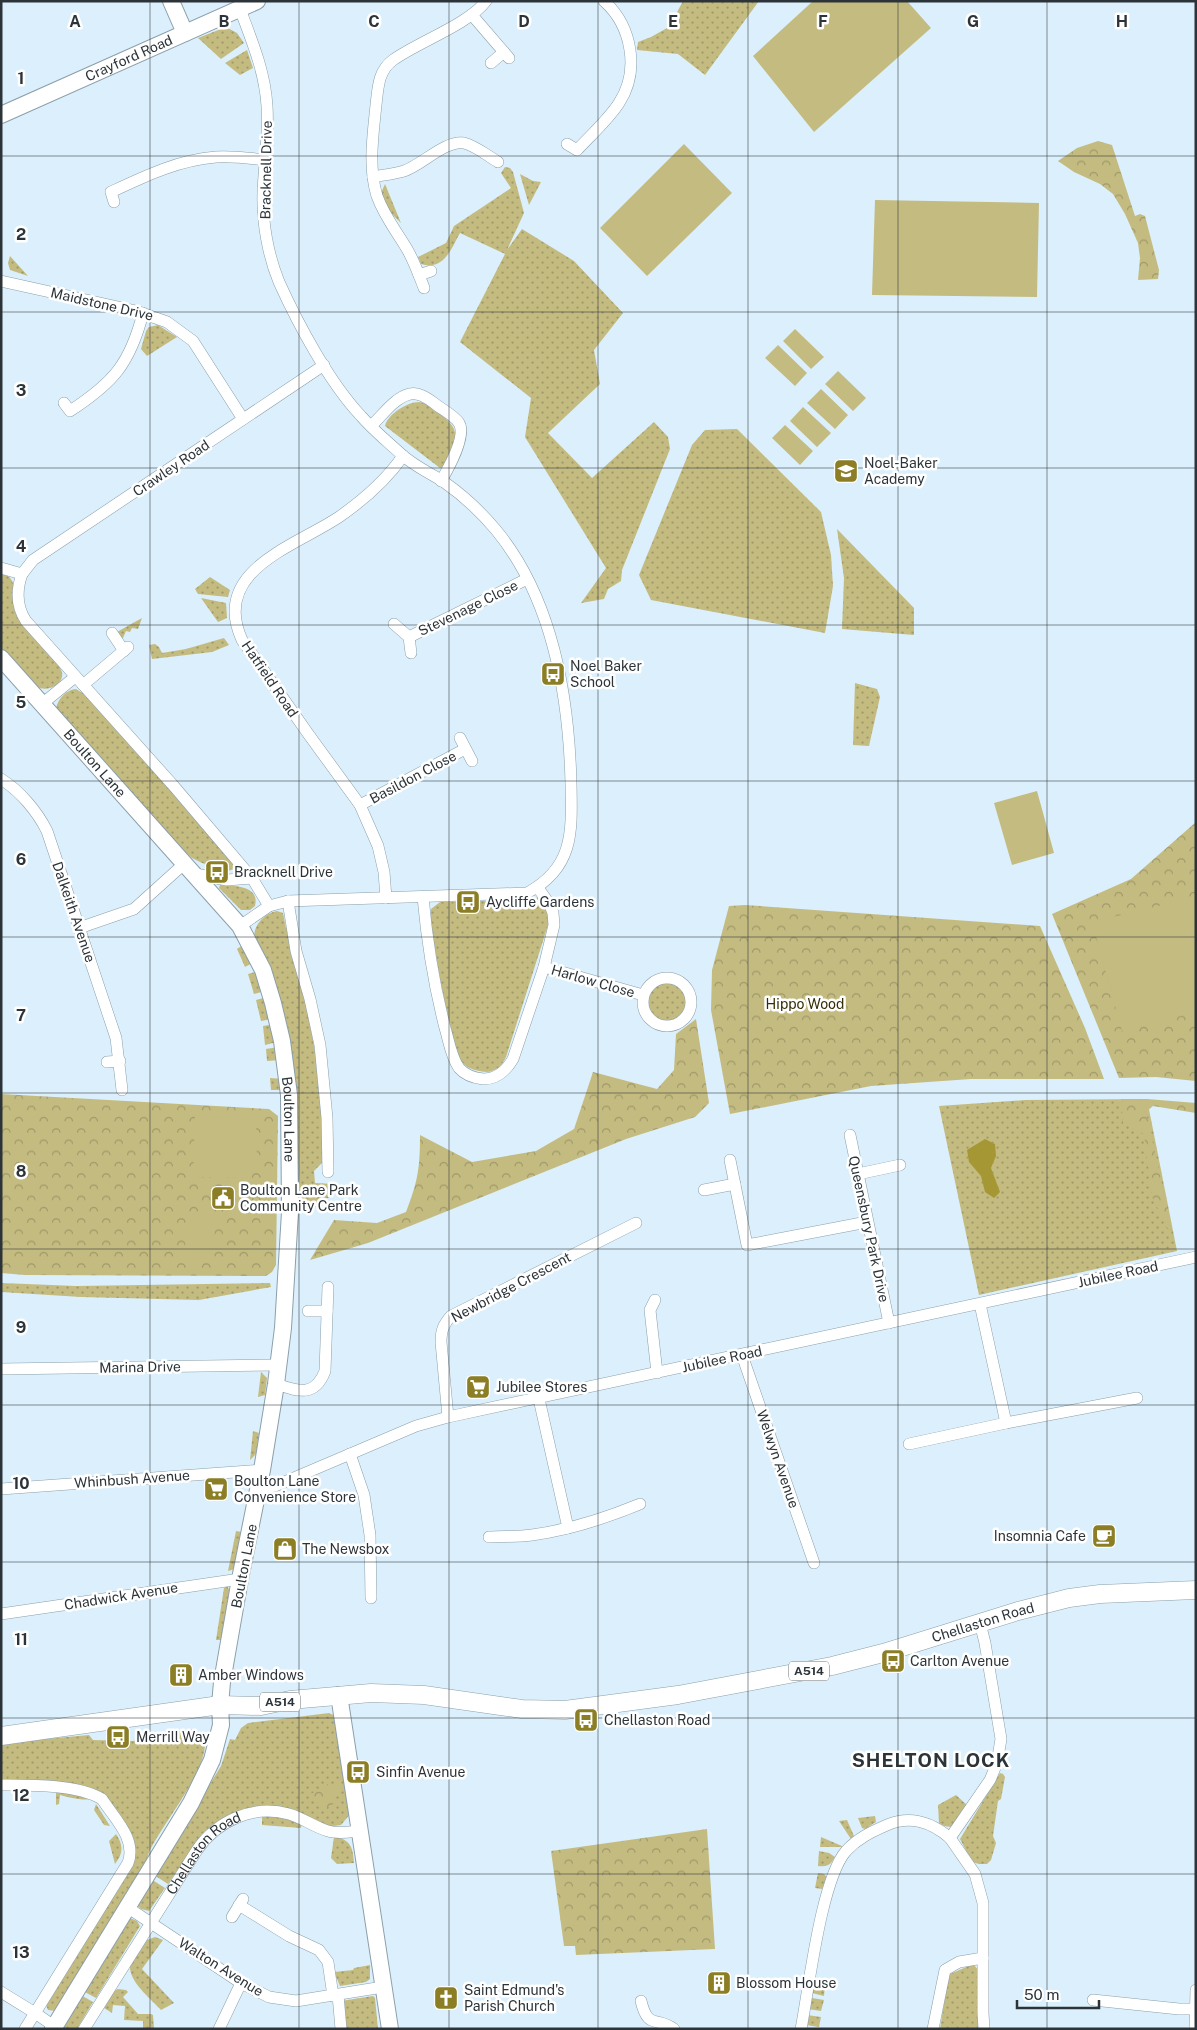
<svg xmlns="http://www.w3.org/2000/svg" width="1197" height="2030" viewBox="0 0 1197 2030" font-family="'Public Sans',sans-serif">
	<defs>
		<pattern id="grass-dots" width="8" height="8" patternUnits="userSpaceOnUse" patternTransform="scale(1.25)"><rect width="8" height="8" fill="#c4bb80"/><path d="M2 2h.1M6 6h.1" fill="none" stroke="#9f996a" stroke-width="1.8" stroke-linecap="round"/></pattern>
		<pattern id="forest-crowns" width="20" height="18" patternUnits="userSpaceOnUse" patternTransform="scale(1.25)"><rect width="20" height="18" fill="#c4bb80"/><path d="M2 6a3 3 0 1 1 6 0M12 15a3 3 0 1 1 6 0" fill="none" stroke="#9f996a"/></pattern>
	</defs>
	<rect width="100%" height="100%" fill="#dbf0fc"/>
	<path fill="url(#grass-dots)" d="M683,1H759L705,75L678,54L637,50L638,42L651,37L676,23L674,18Z
		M226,27L237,33L244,43L221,59L198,38Z
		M247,50L253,68L240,75L225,63Z
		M505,167L510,168L513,172L524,213L507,250L522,229L574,261L623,313L594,350L600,384L548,433L592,478L654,422L668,437L670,449L622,570L621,581L608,589L604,599L581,603L606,568L525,437L531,398L460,342L505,254L460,233C451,249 444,271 421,264L418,257L446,243L454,226L511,188L501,173Z
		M520,174L533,181L541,182L529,205Z
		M385,184L401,223L388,210L381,193Z
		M10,256L28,276L10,270L8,263Z
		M158,325L177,337L147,356L141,349L146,331L149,327Z
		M419,402C427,403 433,409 440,414C465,433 454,440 445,466L440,468L385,426C388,414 407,402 419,402Z
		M737,429L821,512L831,555L833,586L825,633L651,600L639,575L692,445L705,430Z
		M837,529L914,608V635L842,629L844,578Z
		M1,573C13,577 14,582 14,595L61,667L60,668C69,682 49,693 37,687C25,680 11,659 1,648Z
		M210,577L230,590L228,597L198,594L195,589Z
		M201,598L226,603L227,618L218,622Z
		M142,618L138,629L132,628L130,632L126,631L123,638H121L117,632Z
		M224,638L229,645L212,652L152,659L149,645L155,644L159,647L162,653L186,649Z
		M855,683L877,689L880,697L869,746L853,745Z
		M76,689L86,695L235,863L234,869L228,871L202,863L192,858L173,842L56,711C56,701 65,690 76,689Z
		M220,885C234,886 260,885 255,906L250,910H241L219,888Z
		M533,897C547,899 547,911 549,922L506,1057C502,1065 496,1072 486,1072C477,1071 467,1069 461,1061C456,1054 454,1042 452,1032C442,995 436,957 430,918L431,909L440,902L517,900Z
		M277,911L283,913L286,928H287C304,992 319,1055 323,1121C324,1135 323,1149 322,1163L314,1171L315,1183L334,1184V1196L321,1200L314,1209L301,1210L298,1155L254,939C253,925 265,913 277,911Z
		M246,943L256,961L245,967L237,949Z
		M259,971L265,991L254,994L248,974Z
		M646 1002a20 20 0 1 1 40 0a20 20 0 1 1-40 0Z
		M267,997L272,1019L261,1021L256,1000Z
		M275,1024L277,1042L265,1045L263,1026Z
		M279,1047L281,1060L267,1061L266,1049Z
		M270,1078L283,1079L284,1090H271Z
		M1147,1099L1177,1251L979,1295L939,1106L1025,1100Z
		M1,1283L76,1286L270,1283L271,1287L199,1300L81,1297L1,1292Z
		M261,1372L267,1378L265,1395L258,1397Z
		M253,1431L259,1433L256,1454L250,1460Z
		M236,1531L242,1532L235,1569L228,1571Z
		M227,1586L230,1591L222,1640H216L224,1588Z
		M329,1713L338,1717L351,1813L341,1825L334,1826H326L311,1820L235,1813L212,1825L202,1834L168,1884L154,1875L221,1766L230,1739L235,1740L241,1728L248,1723Z
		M191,1729L199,1732L205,1743C206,1772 164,1822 150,1850C148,1855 146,1862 144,1868L55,2011L48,2010L46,2005L133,1865L135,1854L103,1795L98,1791L47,1781H1V1743L89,1735L93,1740L133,1741L159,1733Z
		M1000,1773L1003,1774L1005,1777L1001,1799L998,1801L993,1836L996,1843L991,1860L987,1864H979L972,1862L960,1839Z
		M56,1792L79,1795L90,1799C83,1801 68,1797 60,1795L59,1804L56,1805Z
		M956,1795L968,1806L952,1827L944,1826L939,1823L938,1805Z
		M96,1804L110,1826L104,1825L94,1810Z
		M262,1813L302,1821L301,1828L262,1825Z
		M875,1816L876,1822L865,1829L862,1828L858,1818Z
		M847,1820L854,1836L851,1839L839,1821Z
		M116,1834C124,1846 123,1854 115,1864L109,1841Z
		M334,1837C351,1839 353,1848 354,1863L337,1864L331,1858Z
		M821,1837L842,1846V1847H820Z
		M819,1851L829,1853L835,1857C830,1865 828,1867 818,1866Z
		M818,1873L824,1874L827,1877L822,1889L815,1888Z
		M151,1879L165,1888L149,1911L141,1909L136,1904Z
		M130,1918L137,1921L140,1926L96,1998L81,1990Z
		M155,1937L163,1940L142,1969L174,2003L161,2010C151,1999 129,1982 130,1966L147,1940Z
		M370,1965V1979L366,1982L340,1986L334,1972L353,1970L354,1968Z
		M971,1965H974L979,1971L980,2029H940L948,1977L950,1974Z
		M815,1983L825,1985L824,1996L812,1993L813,1984Z
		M118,1989L126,1990L128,1992L123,1997L138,2014H151L153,2015L154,2029H143V2021L124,2020L125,2006L113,2005L112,2013L104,2008L114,1991Z
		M79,1994L93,2002L77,2029H58Z
		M373,1996L375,1998L378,2029H344L341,2001Z
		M812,1998L824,2000L821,2011L808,2009L809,1999Z
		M807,2015L821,2017L819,2027L806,2025Z"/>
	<path fill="url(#forest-crowns)" d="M1098,141L1112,145L1135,216L1140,214L1145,216L1159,270L1158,279L1138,280L1140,258L1138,243L1125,214L1113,194L1100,184L1074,172L1058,161L1077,148Z
		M1196,822V1081L1156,1077L1119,1078L1052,914L1131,879Z
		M745,905L1040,926L1085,1028L1104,1079H971L871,1086L730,1114L711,1010L712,970L729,906Z
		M696,1019L709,1103L695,1117L626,1139L368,1243L310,1260L334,1220L377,1223L406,1212C418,1181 420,1168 420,1135L472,1162L536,1151L574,1129L593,1072L657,1089L674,1070L676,1034Z
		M1,1094L269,1109L278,1116L276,1265L272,1272L266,1276L25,1275L1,1273Z
		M1121,1099H1147L1196,1103V1113L1153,1106L1146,1112L1172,1230L1168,1229L1152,1197L1144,1134L1123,1123Z
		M328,1784L331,1789L338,1785L342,1792L335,1797L338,1801L322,1811L311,1794Z
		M707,1829L715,1949L576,1955L575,1946H564L551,1851Z"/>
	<path fill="#c4bb80" d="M813,1H907L931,28L814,132L753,56Z
		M684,144L732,193L647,276L600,228Z
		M875,200L1039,203L1037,297L872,295Z
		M795,329L824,357L811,369L783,341Z
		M778,345L807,373L795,386L765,358Z
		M838,371L866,398L853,411L825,384Z
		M821,389L848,415L835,429L807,403Z
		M803,407L831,433L817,447L790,421Z
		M785,425L813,451L800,465L772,438Z
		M1037,791L1054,853L1012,865L994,803Z
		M1196,897V1012L1122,1031L1092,922Z
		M195,1115L256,1116L257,1162L249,1178L193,1177Z
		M186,1212L215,1213L214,1263L185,1262Z"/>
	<path fill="#a69735" d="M985,1139L995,1144L996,1156L991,1168L1000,1192L994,1198L985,1192L981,1176L969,1162L967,1150Z"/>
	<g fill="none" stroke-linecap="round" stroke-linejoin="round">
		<defs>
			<g id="street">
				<path d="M240,9C252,41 265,72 267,106C269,135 264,164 263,193C262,222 268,255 279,282C298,324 329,382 361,416C373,430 388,442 401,454C414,466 430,473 444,482C464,496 481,512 496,530C553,599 569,697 571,784C572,832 574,868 527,893L288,901L269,906L240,926"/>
				<path d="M472,15L509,58"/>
				<path d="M491,63L504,52"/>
				<path d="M567,144L577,150C591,135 608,120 619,103C640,71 632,26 604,1"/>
				<path d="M373,177C383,175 394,174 404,171C422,165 445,140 464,143C476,146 488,156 498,162"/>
				<path d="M114,202L111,192C145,176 178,160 216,157C233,156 249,158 266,160"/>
				<path d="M419,275L431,271"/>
				<path d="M1,281L136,311L167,322L193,341L243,419"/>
				<path d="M424,288C419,275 414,261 407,249C397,232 384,216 377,196C368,167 373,135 376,105C378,88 378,71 393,60C418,42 469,24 486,1"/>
				<path d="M64,403L70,411C113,383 130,364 143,313"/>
				<path d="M371,426C382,416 395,397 410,394C419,392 427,398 434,403C441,409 454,415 459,423C467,436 448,469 441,481"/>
				<path d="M1,568L22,574C16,591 16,606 26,621L172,784L252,878L269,906"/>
				<path d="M22,574L33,560L324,365"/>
				<path d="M394,624L409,637L411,653"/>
				<path d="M112,633L124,651"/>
				<path d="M409,637L527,579"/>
				<path d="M83,685L128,647"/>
				<path d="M42,704L75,677"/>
				<path d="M460,738L472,761"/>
				<path d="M1,779C20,791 37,811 47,831L116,1038L122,1090"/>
				<path d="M360,805L465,749"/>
				<path d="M195,874L227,880L252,878"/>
				<path d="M423,897C427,942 434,985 445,1028C449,1041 451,1057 459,1068C465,1075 474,1078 483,1079C497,1079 506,1071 513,1059L544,967L554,925L553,913L550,905L538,888"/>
				<path d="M386,898L384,872L378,846L360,805L309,735L242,640C210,570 296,546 339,517C362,501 387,479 403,456"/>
				<path d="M288,901L296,951L310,999L320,1045L327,1118L328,1172"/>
				<path d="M79,928L134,909L185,863"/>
				<path d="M544,967L643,995"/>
				<circle cx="667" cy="1002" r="24"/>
				<path d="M107,1062L120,1061"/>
				<path d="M850,1135L889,1323"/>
				<path d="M730,1160L747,1245L867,1222"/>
				<path d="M858,1174L900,1165"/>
				<path d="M704,1190L735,1184"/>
				<path d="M655,1300L650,1310L657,1373"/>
				<path d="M980,1304L1006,1423"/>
				<path d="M308,1311H327"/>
				<path d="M742,1355L814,1563"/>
				<path d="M1,1369L278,1365"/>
				<path d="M276,1384C297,1391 315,1398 325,1371L328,1287"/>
				<path d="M539,1399L568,1528"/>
				<path d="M448,1417L441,1342C441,1331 443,1325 451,1316L636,1223"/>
				<path d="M909,1444L1006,1423L1137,1398"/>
				<path d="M350,1454L364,1495L370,1535L371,1598"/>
				<path d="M1,1489L262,1470"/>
				<path d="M258,1490L275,1486L416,1426L448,1417L1196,1257"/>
				<path d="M489,1537C503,1536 518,1537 532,1535C569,1530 606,1518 640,1504"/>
				<path d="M1,1614L240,1579"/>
				<path d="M980,1623L985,1643L1001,1739L997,1763L990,1780L950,1838L975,1874L983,1903V2013L984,2029"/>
				<path d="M1,1785C30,1785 77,1784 102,1799C114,1818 137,1839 128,1863L35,2013L1,1992"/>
				<path d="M239,1905L289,1936L319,1950L328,1962L333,1996"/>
				<path d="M127,1907L241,1983L269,1997L296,2001L383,1987"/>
				<path d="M232,1917L243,1899"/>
				<path d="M338,1995L341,2029"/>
				<path d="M1093,2000L1179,2009H1195"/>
				<path d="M641,2001C648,2030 656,2016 674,2029"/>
				<path d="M25,2029L35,2013L54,2026"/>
				<path id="s1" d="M84,2029L197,1850C217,1821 253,1804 289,1814C303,1818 314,1827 328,1831C338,1834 349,1832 359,1831"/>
				<path d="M219,2029L241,1983"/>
				<path d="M801,2029C809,1988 821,1880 846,1851C858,1838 871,1832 887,1825C911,1815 931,1822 950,1838"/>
				<path d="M933,2029L945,1970L959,1962L983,1958"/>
				<path d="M1195,2029L1196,1990"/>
			</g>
			<g id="secondary">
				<path d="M171,1L185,33"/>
				<path id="s2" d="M1,115L257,1"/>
				<path id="s3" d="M1,658L240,926L263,970L273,1003L282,1041L289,1095L290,1212L283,1328L276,1384L262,1470L240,1579L222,1682L220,1705L221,1725L212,1760L191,1803L53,2029"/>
				<path d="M339,1695L390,2029"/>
			</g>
			<g id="primary">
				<path id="s4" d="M1,1736L220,1705L261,1706L290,1700L371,1693L424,1695L522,1709L565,1710L678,1695L832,1666L883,1653L1018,1611L1069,1598L1100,1594L1196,1590"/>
			</g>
		</defs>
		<use href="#street" stroke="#8b9faa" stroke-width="12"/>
		<use href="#secondary" stroke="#8b9faa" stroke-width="18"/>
		<use href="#primary" stroke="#8b9faa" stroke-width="19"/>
		<use href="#street" stroke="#fff" stroke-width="11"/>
		<use href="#secondary" stroke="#fff" stroke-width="16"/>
		<use href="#primary" stroke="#fff" stroke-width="18"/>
	</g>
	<path fill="none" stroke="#2c3439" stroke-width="1" stroke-opacity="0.55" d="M150,1V2029M299,1V2029M449,1V2029M598,1V2029M748,1V2029M898,1V2029M1047,1V2029M1,156H1196M1,312H1196M1,468H1196M1,625H1196M1,781H1196M1,937H1196M1,1093H1196M1,1249H1196M1,1405H1196M1,1562H1196M1,1718H1196M1,1874H1196"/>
	<defs>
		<symbol id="school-square" viewBox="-11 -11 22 22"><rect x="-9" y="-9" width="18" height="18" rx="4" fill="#8b7e24" stroke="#fff"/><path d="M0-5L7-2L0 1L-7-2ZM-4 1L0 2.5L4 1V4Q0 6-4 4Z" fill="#fff"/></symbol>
		<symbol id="bus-square" viewBox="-11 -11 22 22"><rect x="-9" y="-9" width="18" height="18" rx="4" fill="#8b7e24" stroke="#fff"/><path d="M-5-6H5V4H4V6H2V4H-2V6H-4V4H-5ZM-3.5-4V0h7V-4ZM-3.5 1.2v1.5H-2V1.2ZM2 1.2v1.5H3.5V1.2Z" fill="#fff"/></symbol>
		<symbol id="civic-square" viewBox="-11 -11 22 22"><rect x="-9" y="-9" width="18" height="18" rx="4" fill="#8b7e24" stroke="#fff"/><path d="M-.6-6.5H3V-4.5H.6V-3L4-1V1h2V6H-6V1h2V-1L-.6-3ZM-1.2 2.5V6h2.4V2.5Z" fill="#fff"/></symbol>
		<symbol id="supermarket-square" viewBox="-11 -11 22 22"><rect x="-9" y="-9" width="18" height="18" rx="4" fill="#8b7e24" stroke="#fff"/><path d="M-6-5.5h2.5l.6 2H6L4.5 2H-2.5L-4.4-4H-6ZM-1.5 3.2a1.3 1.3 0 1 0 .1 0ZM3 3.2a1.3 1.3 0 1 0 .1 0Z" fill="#fff"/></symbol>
		<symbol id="cafe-square" viewBox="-11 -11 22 22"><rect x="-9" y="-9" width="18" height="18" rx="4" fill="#8b7e24" stroke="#fff"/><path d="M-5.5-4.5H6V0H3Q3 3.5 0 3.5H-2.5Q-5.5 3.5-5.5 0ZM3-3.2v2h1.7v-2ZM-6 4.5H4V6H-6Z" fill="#fff"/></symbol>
		<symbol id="shop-square" viewBox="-11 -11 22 22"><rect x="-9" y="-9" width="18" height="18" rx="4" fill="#8b7e24" stroke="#fff"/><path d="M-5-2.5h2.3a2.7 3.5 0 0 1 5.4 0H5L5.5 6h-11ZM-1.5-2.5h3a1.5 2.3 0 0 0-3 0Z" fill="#fff"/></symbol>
		<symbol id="building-square" viewBox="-11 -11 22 22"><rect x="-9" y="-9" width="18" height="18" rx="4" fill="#8b7e24" stroke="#fff"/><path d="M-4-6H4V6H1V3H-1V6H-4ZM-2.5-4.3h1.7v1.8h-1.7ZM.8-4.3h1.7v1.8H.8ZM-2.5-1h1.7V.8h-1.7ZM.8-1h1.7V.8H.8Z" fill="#fff"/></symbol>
		<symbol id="church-square" viewBox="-11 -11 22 22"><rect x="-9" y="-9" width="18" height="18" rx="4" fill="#8b7e24" stroke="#fff"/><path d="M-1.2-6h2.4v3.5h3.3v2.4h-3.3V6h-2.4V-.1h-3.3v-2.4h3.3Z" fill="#fff"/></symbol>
	</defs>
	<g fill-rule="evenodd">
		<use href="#school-square" x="832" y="457" width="28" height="28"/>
		<use href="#bus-square" x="539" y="660" width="28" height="28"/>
		<use href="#bus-square" x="203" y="858" width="28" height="28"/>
		<use href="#bus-square" x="454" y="888" width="28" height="28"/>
		<use href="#civic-square" x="209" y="1184" width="28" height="28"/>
		<use href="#supermarket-square" x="464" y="1373" width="28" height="28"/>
		<use href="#supermarket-square" x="202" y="1475" width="28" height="28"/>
		<use href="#cafe-square" x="1090" y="1522" width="28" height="28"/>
		<use href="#shop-square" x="271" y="1535" width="28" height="28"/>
		<use href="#bus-square" x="879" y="1647" width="28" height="28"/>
		<use href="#building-square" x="167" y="1661" width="28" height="28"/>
		<use href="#bus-square" x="572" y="1706" width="28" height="28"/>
		<use href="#bus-square" x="104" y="1723" width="28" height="28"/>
		<use href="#bus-square" x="344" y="1758" width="28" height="28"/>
		<use href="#building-square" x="705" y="1969" width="28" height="28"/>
		<use href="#church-square" x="432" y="1984" width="28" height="28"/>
	</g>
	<g text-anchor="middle" stroke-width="5" stroke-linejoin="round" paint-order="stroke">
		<g fill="#fff" stroke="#6b7174" stroke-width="1">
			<rect x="789" y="1661.5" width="40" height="19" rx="4"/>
			<rect x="260" y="1692.5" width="40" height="19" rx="4"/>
		</g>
		<g font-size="12" font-weight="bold" fill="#2c3439">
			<text x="809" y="1675">A514</text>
			<text x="280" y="1706">A514</text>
		</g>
		<g font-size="14" fill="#2c3439" stroke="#fff">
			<text dy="5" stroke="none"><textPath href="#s2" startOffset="140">Crayford Road</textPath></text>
			<text transform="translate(266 170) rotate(-89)" y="5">Bracknell Drive</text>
			<text transform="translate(102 304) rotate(13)" y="5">Maidstone Drive</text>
			<text transform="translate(171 468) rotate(-34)" y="5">Crawley Road</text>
			<text transform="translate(468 608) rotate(-26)" y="5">Stevenage Close</text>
			<text transform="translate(270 679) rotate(56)" y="5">Hatfield Road</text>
			<text dy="5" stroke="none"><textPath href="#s3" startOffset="141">Boulton Lane</textPath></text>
			<text transform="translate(413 777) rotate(-28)" y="5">Basildon Close</text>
			<text transform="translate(74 912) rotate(71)" y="5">Dalkeith Avenue</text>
			<text transform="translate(593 981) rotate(16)" y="5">Harlow Close</text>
			<text dy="5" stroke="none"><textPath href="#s3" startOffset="561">Boulton Lane</textPath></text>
			<text transform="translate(869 1229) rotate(78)" y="5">Queensbury Park Drive</text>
			<text transform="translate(1118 1274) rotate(-12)" y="5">Jubilee Road</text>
			<text transform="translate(511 1287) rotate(-28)" y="5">Newbridge Crescent</text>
			<text transform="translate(722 1359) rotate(-12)" y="5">Jubilee Road</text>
			<text transform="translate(140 1367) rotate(-1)" y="5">Marina Drive</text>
			<text transform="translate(778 1459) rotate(71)" y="5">Welwyn Avenue</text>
			<text transform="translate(132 1479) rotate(-4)" y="5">Whinbush Avenue</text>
			<text transform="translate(244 1566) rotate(-79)" y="5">Boulton Lane</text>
			<text transform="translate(121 1596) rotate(-9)" y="5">Chadwick Avenue</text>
			<text dy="5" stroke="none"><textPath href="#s4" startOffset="996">Chellaston Road</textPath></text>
			<text dy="5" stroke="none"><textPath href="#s1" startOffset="214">Chellaston Road</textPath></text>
			<text transform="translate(221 1967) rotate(32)" y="5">Walton Avenue</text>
		</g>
		<g font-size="14" fill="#2c3439" stroke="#fff" text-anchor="start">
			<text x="864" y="468">Noel-Baker<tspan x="864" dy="16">Academy</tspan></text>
			<text x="570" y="671">Noel Baker<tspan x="570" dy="16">School</tspan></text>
			<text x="234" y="877">Bracknell Drive</text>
			<text x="486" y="907">Aycliffe Gardens</text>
			<text x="240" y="1195">Boulton Lane Park<tspan x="240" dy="16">Community Centre</tspan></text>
			<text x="496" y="1392">Jubilee Stores</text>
			<text x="234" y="1486">Boulton Lane<tspan x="234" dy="16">Convenience Store</tspan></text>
			<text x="1086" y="1541" text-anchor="end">Insomnia Cafe</text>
			<text x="302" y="1554">The Newsbox</text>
			<text x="910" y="1666">Carlton Avenue</text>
			<text x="198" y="1680">Amber Windows</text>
			<text x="604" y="1725">Chellaston Road</text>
			<text x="136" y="1742">Merrill Way</text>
			<text x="376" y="1777">Sinfin Avenue</text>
			<text x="736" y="1988">Blossom House</text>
			<text x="464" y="1995">Saint Edmund's<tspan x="464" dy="16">Parish Church</tspan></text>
		</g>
		<g font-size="14" fill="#342e03" stroke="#fff">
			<text x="805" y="1009">Hippo Wood</text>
		</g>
		<g font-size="19" font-weight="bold" letter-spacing="1" fill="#2c3439" stroke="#fff">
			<text x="931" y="1767">SHELTON LOCK</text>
		</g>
	</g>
	<g font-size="16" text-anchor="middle" font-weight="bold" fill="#2c3439" stroke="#fff" stroke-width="5" stroke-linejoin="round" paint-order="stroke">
		<text x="75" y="27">A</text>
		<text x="224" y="27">B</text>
		<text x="374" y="27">C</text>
		<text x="524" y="27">D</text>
		<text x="673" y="27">E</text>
		<text x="823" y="27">F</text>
		<text x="973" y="27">G</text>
		<text x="1122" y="27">H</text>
		<text x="21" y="84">1</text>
		<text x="21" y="240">2</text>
		<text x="21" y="396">3</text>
		<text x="21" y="552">4</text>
		<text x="21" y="708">5</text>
		<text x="21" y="865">6</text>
		<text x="21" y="1021">7</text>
		<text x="21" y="1177">8</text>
		<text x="21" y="1333">9</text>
		<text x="21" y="1489">10</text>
		<text x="21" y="1645">11</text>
		<text x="21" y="1801">12</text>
		<text x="21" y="1958">13</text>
	</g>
	<rect width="1197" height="2030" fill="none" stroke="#2c3439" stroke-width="5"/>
	<path d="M1017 2000v8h82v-8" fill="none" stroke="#2c3439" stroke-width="2.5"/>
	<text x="1024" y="2000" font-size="15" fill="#2c3439" stroke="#ffffff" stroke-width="4" paint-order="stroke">50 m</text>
</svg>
